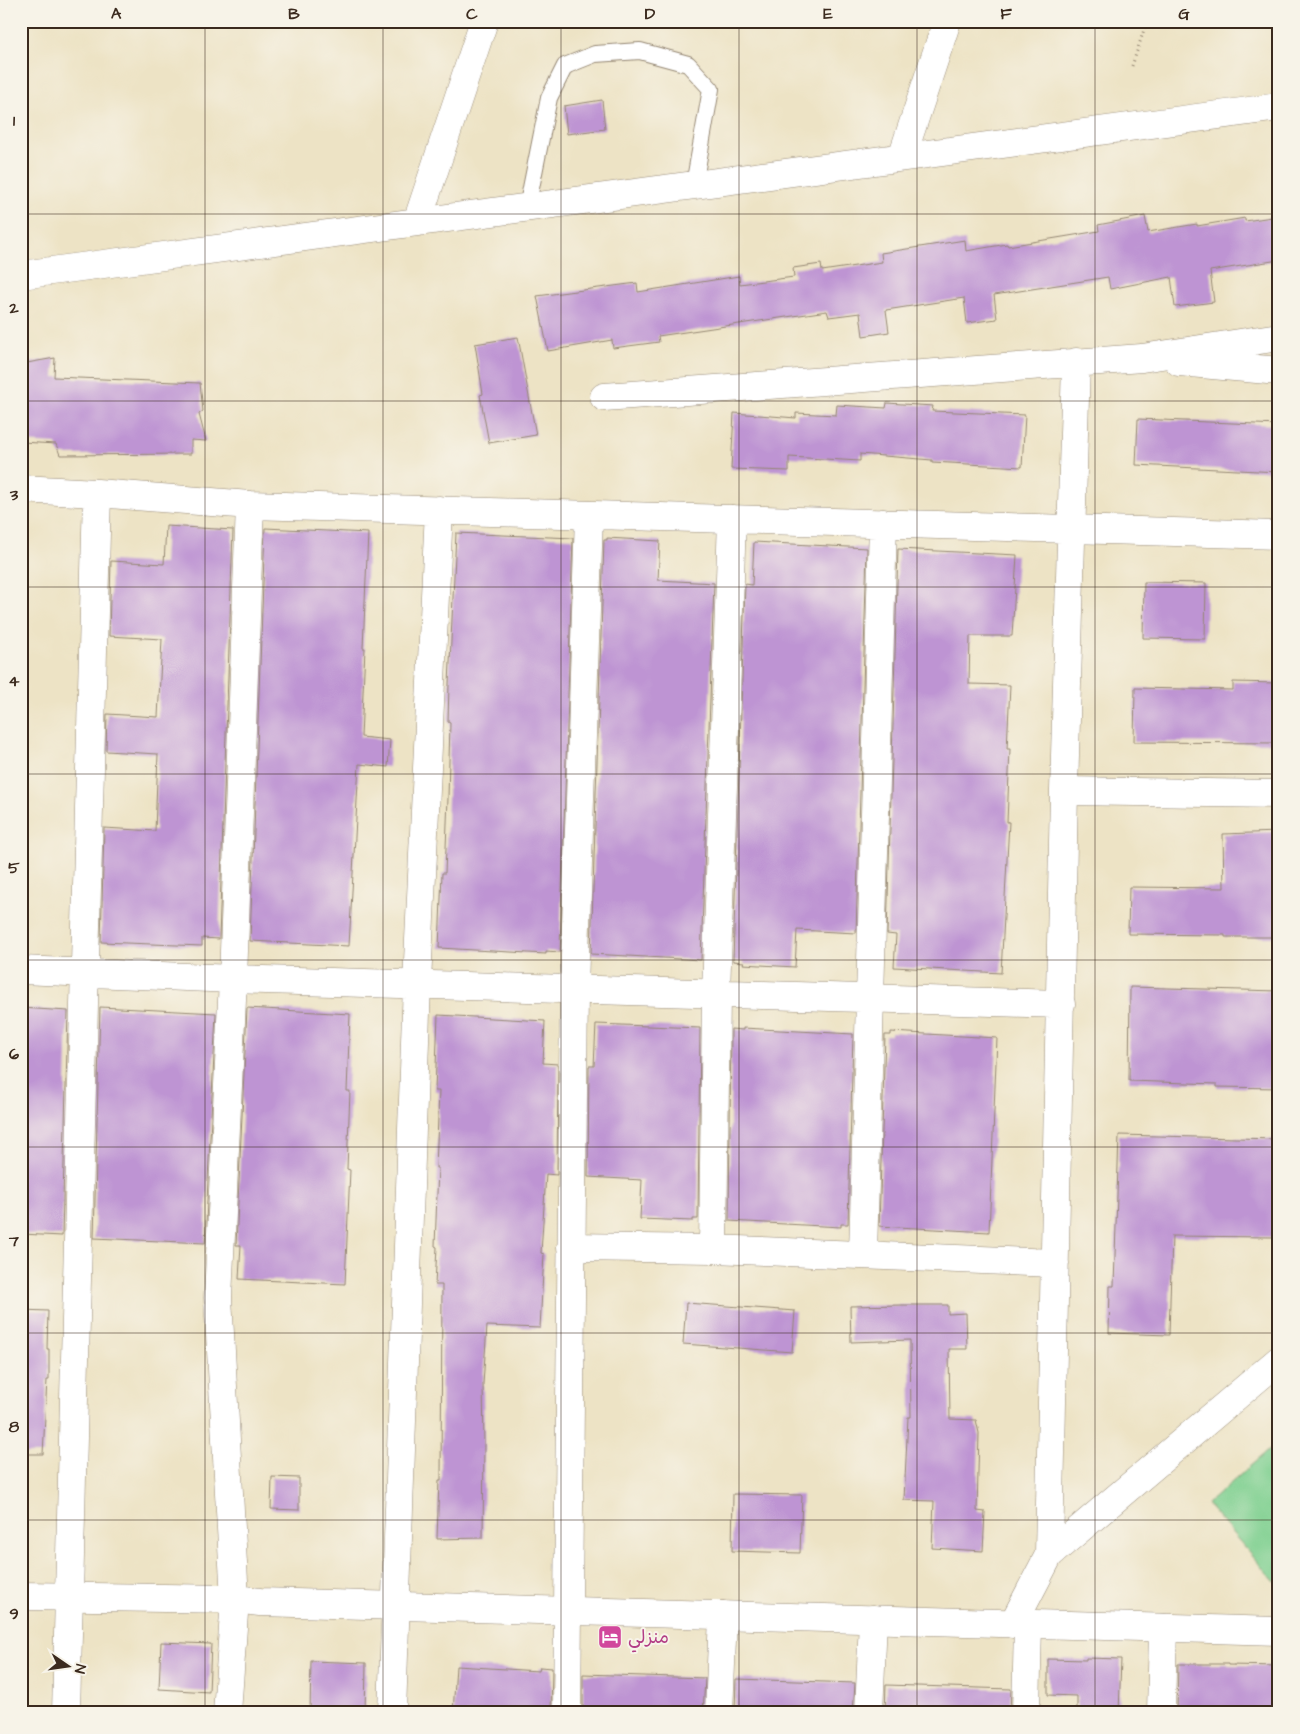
<svg xmlns="http://www.w3.org/2000/svg" width="1300" height="1734" viewBox="0 0 1300 1734" font-family="'Architects Daughter','Playpen Sans Arabic',sans-serif">
	<rect width="100%" height="100%" fill="#f7f3e8"/>
	<filter id="ink" filterUnits="userSpaceOnUse"><feTurbulence type="fractalNoise" baseFrequency=".02" numOctaves="2"/><feDisplacementMap in="SourceGraphic" scale="10" xChannelSelector="R" yChannelSelector="G"/><feConvolveMatrix kernelMatrix="1 2 1 2 8 2 1 2 1" color-interpolation-filters="sRGB"/></filter>
	<filter id="wash" filterUnits="userSpaceOnUse"><feTurbulence type="fractalNoise" baseFrequency=".0096" numOctaves="4" result="noise"/><feDisplacementMap in="SourceGraphic" scale="20" xChannelSelector="R" yChannelSelector="G"/><feGaussianBlur stdDeviation="1.12" result="paint"/><feColorMatrix in="noise" values="0 0 0 0 0 0 0 0 0 0 0 0 0 0 0 0 0 1.4 0 .05"/><feComposite in="paint" operator="in"/></filter>
	<g filter="url(#wash)">
		<rect width="100%" height="100%" fill="#ede3c5"/>
		<path fill="#80d091" stroke="#5e7d58" d="M1279,1441V1578L1275,1582L1207,1504Z"/>
		<g id="blocks">
			<path fill="#be94d3" d="M602,100L605,129L567,134L564,106Z
				M1145,216L1148,232L1197,224V226L1245,218V221L1279,216V260L1210,271L1214,302L1175,307L1171,277L1110,289L1108,277L994,295L997,319L967,323L964,298L886,310L889,332L863,336L860,313L829,317L827,311L658,336L659,342L613,348L612,340L548,351L537,296L637,283L638,292L739,276L740,284L794,277L793,268L821,264L822,271L882,262L881,253L965,240L966,251L1007,244L1008,246L1099,231L1098,225Z
				M518,337L536,435L489,443L480,395L483,394L475,344Z
				M55,358L54,377L200,383L203,411L199,414L206,441L191,440V454L60,455L56,444L21,442V364Z
				M887,403L933,406L932,411L1025,415L1022,467L932,462V460L860,454V461L789,457V471L731,469L734,413L796,418V413L836,415L837,405L886,408Z
				M1138,419L1279,425V472L1136,465Z
				M166,526L233,530L219,939L202,938V946L101,942L104,828L155,831L158,754L106,751L107,714L158,717L162,639L109,636L111,561L164,564Z
				M265,528L368,533L363,648H365L361,737L390,740L388,767L359,764L349,946L250,941Z
				M456,533L573,538L560,952L546,951V954L439,948L442,873H445L448,798L450,723L448,722L449,684Z
				M607,538L660,541L658,580L714,583L701,960L591,954L604,540H607Z
				M754,542L867,548L856,933L797,930L795,967L743,964L744,962L733,961L745,584L752,585Z
				M898,549L1017,555L1012,636H970L969,684L1010,685L1007,749H1010L1007,822H1009L1001,973L894,967L896,935L887,934Z
				M1144,582L1206,583L1205,639L1143,638Z
				M1233,682L1278,683V743L1134,742L1135,688L1233,690Z
				M1279,832V937H1225V935L1128,934L1129,887L1224,888L1223,834Z
				M1130,987L1279,991V1088L1217,1087V1084L1129,1081Z
				M100,1007L216,1013L205,1243L94,1238Z
				M21,1008L68,1011L62,1236L21,1234Z
				M247,1008L350,1014L347,1091H350L347,1169L350,1170L345,1284L239,1279L241,1245H236Z
				M438,1015L545,1021L543,1063L558,1064L557,1175L546,1174L541,1253L544,1254L540,1328L487,1326L483,1384L484,1443L483,1538L437,1539L439,1480H441L442,1285H435L437,1247L435,1246L438,1168H436L439,1091H435Z
				M596,1024L700,1028L698,1219H693V1221L640,1219L642,1180L588,1177L589,1066H594Z
				M743,1028L853,1034L848,1224H841V1227L729,1221L731,1029L743,1030Z
				M891,1032L997,1038L989,1232L879,1226L885,1035H891Z
				M1119,1135L1275,1139L1273,1237L1172,1236L1169,1335L1109,1333L1110,1286H1114Z
				M686,1303L795,1311L792,1352L683,1344Z
				M902,1305H948V1314L966,1313L967,1349H949L950,1419L976,1420L979,1433L977,1511L985,1512L983,1551L932,1548L934,1501L904,1500L908,1417H911L910,1340L851,1342L850,1306Z
				M21,1310L48,1311L47,1349H49V1380H47L43,1454H21Z
				M272,1477L299,1478V1510L271,1509Z
				M733,1494L802,1495L800,1553L732,1551Z
				M161,1642L211,1644L209,1692L159,1689Z
				M1086,1658L1121,1659L1119,1713H1077V1696L1048,1695V1659L1086,1660Z
				M311,1661L366,1663L365,1713H310Z
				M1178,1664H1228V1665L1279,1666V1713H1177Z
				M456,1666L539,1671L540,1667L552,1668L551,1713H453Z
				M583,1674L705,1678L703,1713H583Z
				M736,1679L855,1683L853,1713H735Z
				M886,1685L1011,1689L1010,1713H885Z"/>
		</g>
	</g>
	<g filter="url(#ink)">
		<use href="#blocks" fill-opacity="0" stroke="#948672" stroke-width="1"/>
		<g fill="none" stroke-linecap="round" stroke-linejoin="round">
			<defs>
				<path id="lane" d="M527,208L549,98L565,66L595,54L640,51L688,64L711,89L694,185"/>
				<path id="street" d="M902,157L947,21
					M417,222L484,21
					M21,275L1279,107
					M1179,362L1279,371
					M604,397L1142,358L1279,337
					M21,489L97,493L250,505L1279,535
					M1064,791L1279,794
					M21,970L233,979L1061,1004
					M571,1247L713,1249L1055,1263
					M713,1249L716,993L732,519
					M863,1254L883,523
					M1049,1555L1279,1360
					M1013,1624L1049,1555L1064,791L1076,362
					M66,1713L97,493
					M227,1713L235,1599L218,1298L233,979L250,505
					M392,1713L417,983L439,510
					M567,1713L574,988L589,515
					M719,1713L723,1615
					M869,1713L873,1619
					M1026,1713L1028,1624
					M1161,1713L1163,1628"/>
				<path id="secondary" d="M21,1596L235,1599L260,1602L1279,1631"/>
			</defs>
			<use href="#lane" stroke="#948672" stroke-width="18"/>
			<use href="#street" stroke="#948672" stroke-width="29"/>
			<use href="#secondary" stroke="#948672" stroke-width="29"/>
			<path stroke="#948672" stroke-width="3" stroke-dasharray="1 4" stroke-linecap="butt" d="M1132,66L1147,21"/>
			<use href="#lane" stroke="#fff" stroke-width="16"/>
			<use href="#street" stroke="#fff" stroke-width="28"/>
			<use href="#secondary" stroke="#fff" stroke-width="28"/>
		</g>
	</g>
	<path fill="none" stroke="#3b2a1e" stroke-width="1" stroke-opacity="0.55" d="M205,21V1713M383,21V1713M561,21V1713M739,21V1713M917,21V1713M1095,21V1713M21,214H1279M21,401H1279M21,587H1279M21,774H1279M21,960H1279M21,1147H1279M21,1333H1279M21,1520H1279"/>
	<defs>
		<symbol id="hotel-square" viewBox="-11 -11 22 22"><rect x="-9" y="-9" width="18" height="18" rx="4" fill="#d1479c" stroke="#f7f3e8"/><path d="M-6-4.5h1.5V1H6V5H4.5V3h-9V5H-6ZM-4 0a1.8 1.8 0 1 1 3.6 0ZM.5 0V-2.5h3Q6-2.5 6 0Z" fill="#fff"/></symbol>
	</defs>
	<g fill-rule="evenodd">
		<use href="#hotel-square" x="596" y="1623" width="28" height="28"/>
	</g>
	<g text-anchor="middle" stroke-width="4" stroke-linejoin="round" paint-order="stroke">
		<g font-size="18" fill="#b23c85" stroke="#f7f3e8" text-anchor="start">
			<text x="628" y="1643">منزلي</text>
		</g>
	</g>
	<rect width="1300" height="1734" fill="none" stroke="#f7f3e8" stroke-width="55"/>
	<g transform="translate(68 1666) rotate(103)" stroke="#f7f3e8" stroke-width="4" paint-order="stroke">
	<path d="M0-4L9 19L0 12L-9 19Z" fill="#3b2a1e"/>
	<text y="-8" font-size="14" font-weight="bold" text-anchor="middle" fill="#3b2a1e">N</text>
	</g>
	<rect x="28" y="28" width="1244" height="1678" fill="none" stroke="#3b2a1e" stroke-width="2"/>
	<g font-size="16" text-anchor="middle" font-weight="bold" fill="#3b2a1e">
		<text x="116" y="19">A</text>
		<text x="294" y="19">B</text>
		<text x="472" y="19">C</text>
		<text x="650" y="19">D</text>
		<text x="828" y="19">E</text>
		<text x="1006" y="19">F</text>
		<text x="1184" y="19">G</text>
		<text x="14" y="126">1</text>
		<text x="14" y="313">2</text>
		<text x="14" y="500">3</text>
		<text x="14" y="686">4</text>
		<text x="14" y="873">5</text>
		<text x="14" y="1059">6</text>
		<text x="14" y="1246">7</text>
		<text x="14" y="1432">8</text>
		<text x="14" y="1619">9</text>
	</g>
</svg>
